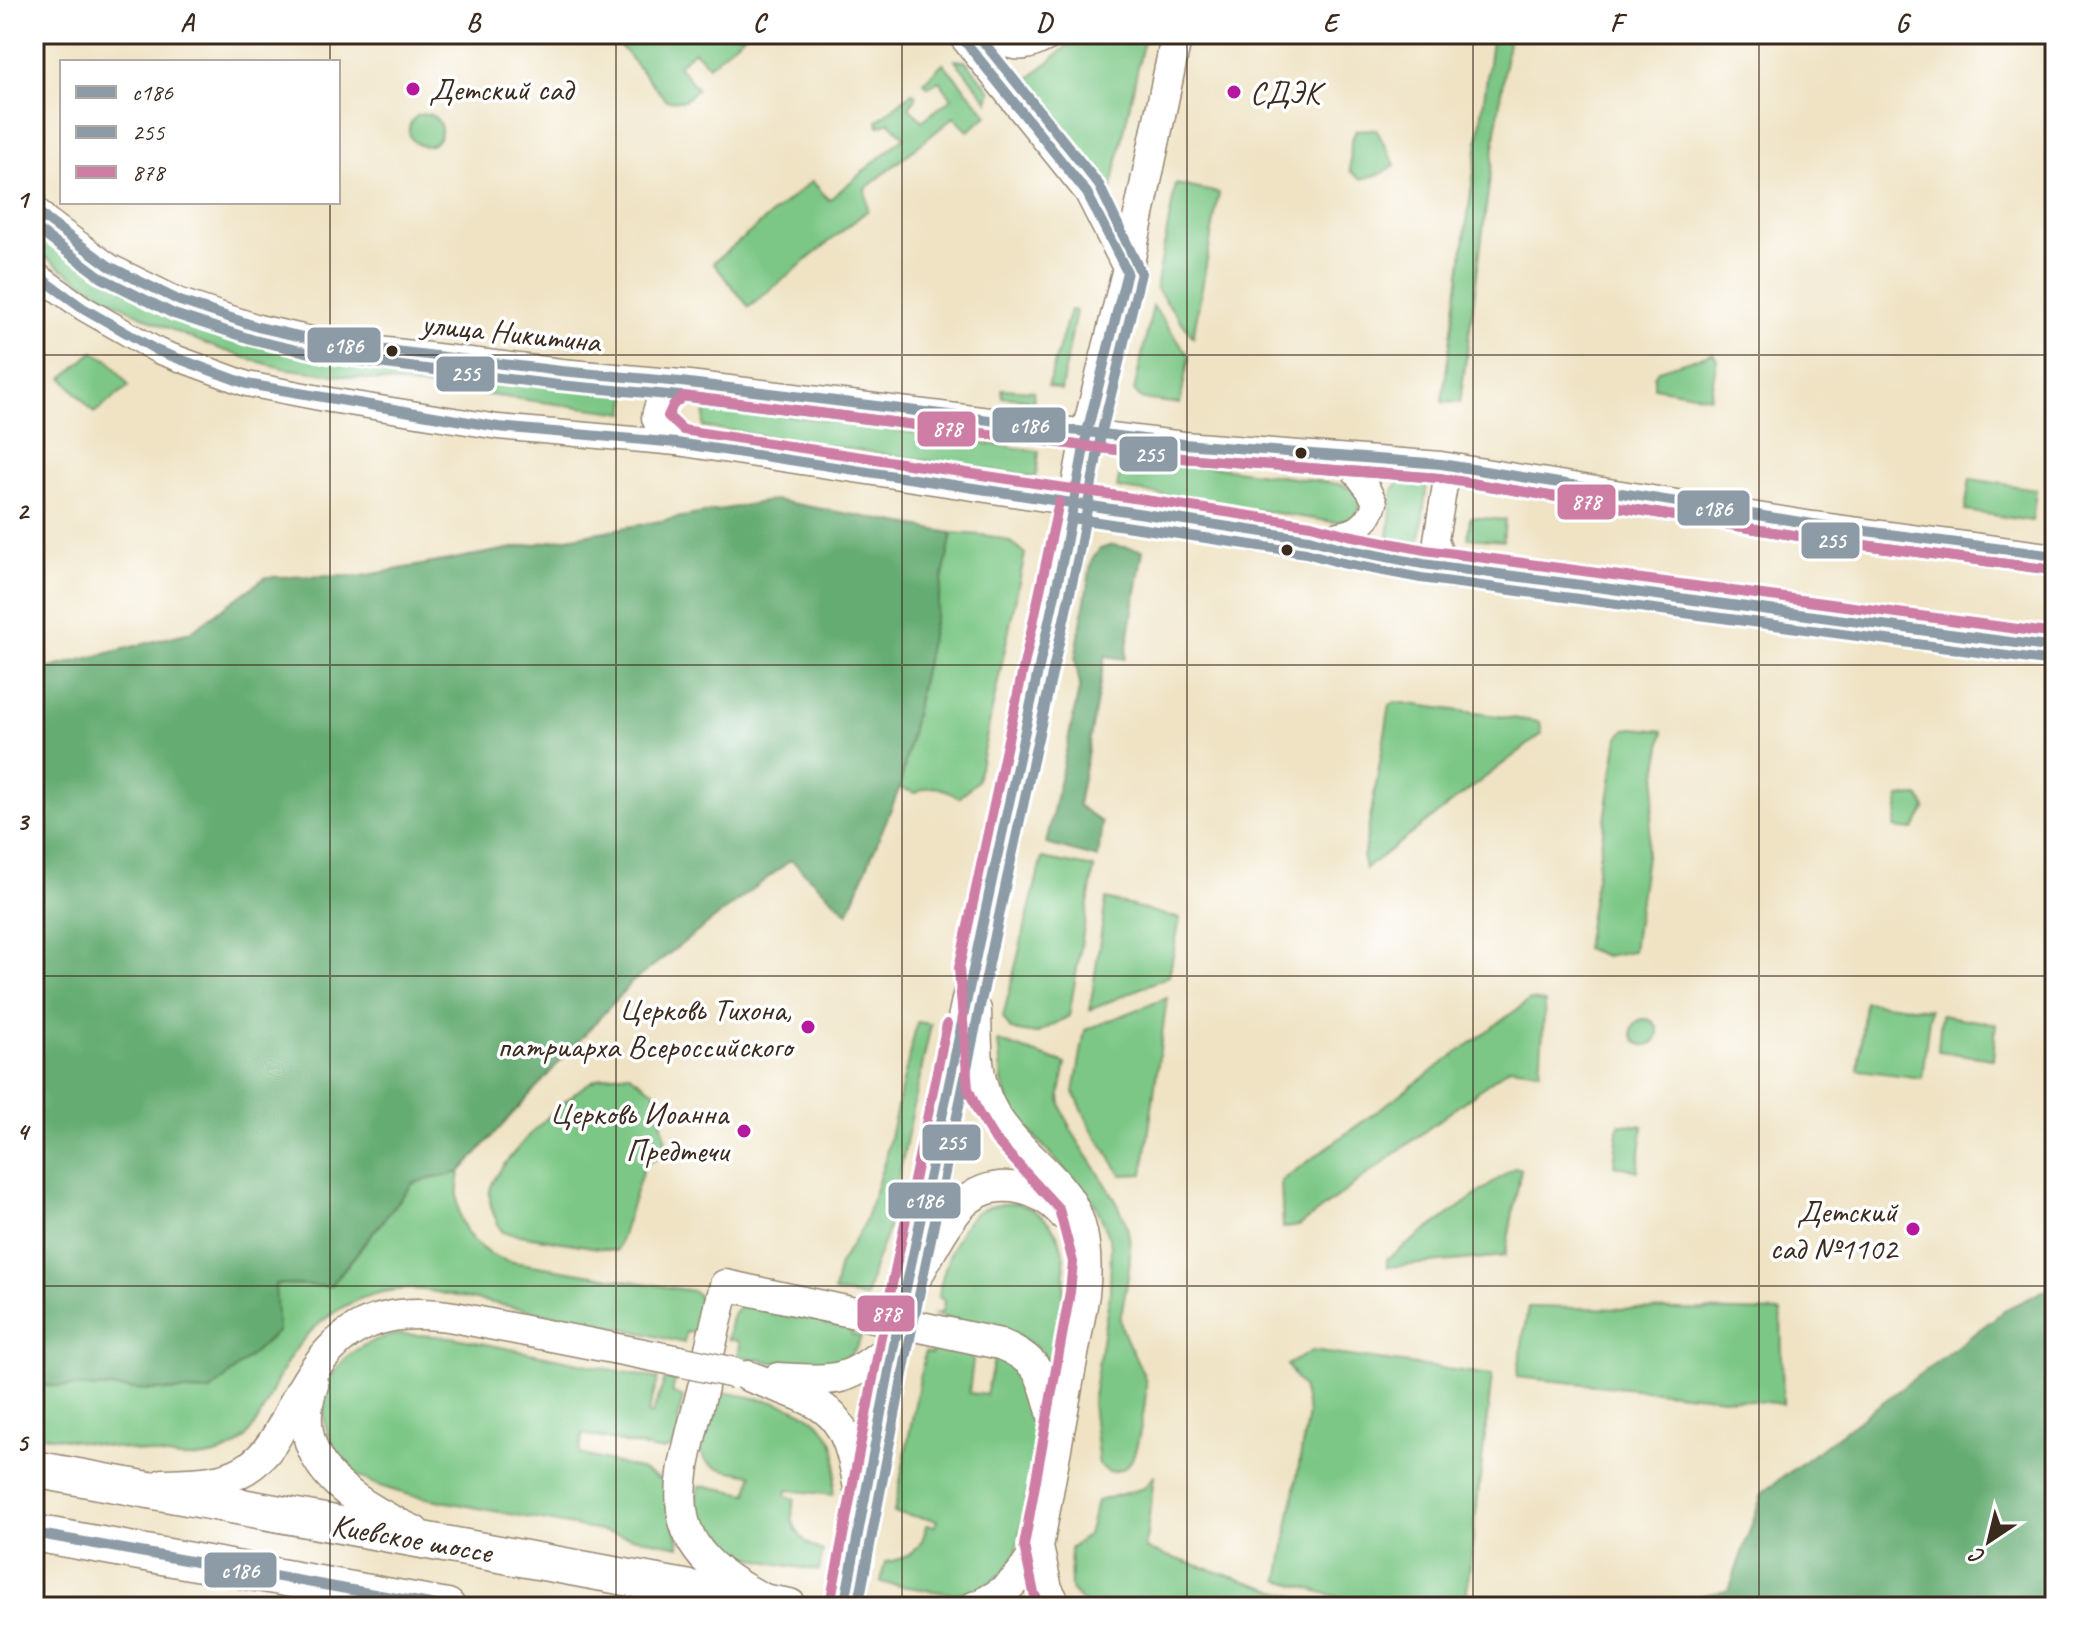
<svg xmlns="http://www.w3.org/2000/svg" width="2089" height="1641" viewBox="0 0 2089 1641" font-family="Caveat,sans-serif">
	<rect width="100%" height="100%" fill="#fff"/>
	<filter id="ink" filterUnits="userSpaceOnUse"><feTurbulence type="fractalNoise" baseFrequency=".0125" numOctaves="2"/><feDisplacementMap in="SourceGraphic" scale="16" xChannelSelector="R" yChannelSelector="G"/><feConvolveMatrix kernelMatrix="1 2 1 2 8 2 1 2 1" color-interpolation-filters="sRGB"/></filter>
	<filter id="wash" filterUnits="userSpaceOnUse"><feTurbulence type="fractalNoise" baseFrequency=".006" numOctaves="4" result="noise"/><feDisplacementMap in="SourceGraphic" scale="32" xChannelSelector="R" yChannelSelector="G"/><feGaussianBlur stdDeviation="1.8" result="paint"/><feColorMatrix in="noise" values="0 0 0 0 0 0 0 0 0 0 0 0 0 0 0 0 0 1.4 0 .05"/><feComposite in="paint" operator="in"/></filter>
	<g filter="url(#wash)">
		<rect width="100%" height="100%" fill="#efe3c4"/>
		<path fill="#7cc785" stroke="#5c7852" stroke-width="2" d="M610,34H745L709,66L694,51L678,65L697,89L684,101L666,100Z
			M1081,34H1145L1110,196H1102L1017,89Z
			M1493,34H1509L1460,403L1442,402Z
			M955,60L966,61L991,91L988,101Z
			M943,63L988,115L968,131L954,117L865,189L868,210L749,307L713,263L812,181L829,200L904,137L890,122L879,126L877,121L911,93L915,94L916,98L909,107L922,121L952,98L939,81L928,87L924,82Z
			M409 130a16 16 0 1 1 32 0a16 16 0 1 1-32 0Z
			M1376,129L1395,165L1381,174L1360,179L1350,171L1351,142L1356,130Z
			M1176,184L1219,193L1193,337L1156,288Z
			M34,226L93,270L174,312L254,340L333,354L628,392L625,413L282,368C191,345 109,305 34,249Z
			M1153,306L1189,356L1180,404L1141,399L1134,391Z
			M1070,310L1076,311L1061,390L1048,386Z
			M93,352L109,360L129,386L94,413L63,378Z
			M1713,353L1717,359L1710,397L1654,387V376L1658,370Z
			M1002,389L1033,391L1034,400L1002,397Z
			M706,404L1039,451L1036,477L703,427Z
			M1123,455L1339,484L1356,490C1365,513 1356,521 1333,522L1117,488Z
			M1970,479L2036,489L2032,521L1965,511Z
			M1400,481L1427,485L1418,552L1397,550L1388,539L1393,490Z
			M1470,517L1505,520L1503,541L1468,538Z
			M952,533C976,535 1009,533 1025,554L977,781L959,798C943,788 933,782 916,793L900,788Z
			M1395,702L1540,722L1542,734L1365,869L1363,859L1390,705Z
			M1634,728L1663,731L1633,951L1605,956L1585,948L1618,737L1626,729Z
			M1919,796L1926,808L1913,830L1895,828L1900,797Z
			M1042,858L1094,868L1069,1016L1036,1034L1011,1030L1003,1017Z
			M1106,899L1180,919L1169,976L1090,1010Z
			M1167,998L1143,1174L1122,1175L1091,1128L1074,1092L1085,1030Z
			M1530,1000L1545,1002L1540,1071L1510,1067L1299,1226L1283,1228L1281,1181Z
			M1865,1002L1930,1009L1922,1078L1858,1070Z
			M1941,1015L1996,1024L1993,1059L1938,1051Z
			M1632 1032a13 13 0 1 1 26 0a13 13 0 1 1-26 0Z
			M917,1022L931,1024L887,1233L874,1266L866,1298L834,1292L840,1263L862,1228L871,1204L884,1163Z
			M998,1041L1066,1064C1064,1074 1061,1085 1060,1095C1060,1132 1116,1185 1127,1227C1135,1257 1125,1291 1120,1320C1124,1342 1138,1358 1145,1379C1149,1393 1138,1448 1131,1461C1125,1470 1119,1471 1109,1472L1099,1465L1092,1403L1110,1292L1111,1246L1107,1231L1095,1204L1012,1111L1002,1081Z
			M628,1073L655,1091L668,1152L644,1166L617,1251L502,1232C496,1219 488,1206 490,1191C492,1167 574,1087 597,1079C606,1075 618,1075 628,1073Z
			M1619,1124L1643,1126L1638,1171L1614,1165Z
			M1515,1167L1521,1169L1505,1256L1388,1267L1387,1259Z
			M460,1172C452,1214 464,1247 507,1261L692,1291L699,1295L696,1333L686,1332L684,1343L622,1328L425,1290C363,1284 309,1318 281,1373C270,1394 262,1419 246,1437C230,1456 202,1459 179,1458L34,1434V1385L210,1392L275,1284L331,1286L413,1183Z
			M1017,1203C1072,1222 1068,1267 1060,1316C1057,1332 1056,1349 1051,1364C1025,1327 975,1325 934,1315L942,1312L944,1300L938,1297C943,1272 956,1224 979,1211C990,1205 1004,1204 1017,1203Z
			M746,1305L818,1317L825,1324L852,1327V1335L861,1337C846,1384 774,1361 738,1356L740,1346L738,1341L728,1339C731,1324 730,1307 746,1305Z
			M1528,1307L1781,1312L1783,1404L1517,1377Z
			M401,1334L451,1337L658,1379L648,1414L652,1415L665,1379L675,1380L672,1393L683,1397L678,1420L681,1424C677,1438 675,1451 658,1450L583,1434L579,1454L640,1469L668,1483L679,1546L410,1495C388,1489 365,1483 347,1467C339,1460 335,1450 331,1441C307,1386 346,1340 401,1334Z
			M936,1342L961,1349L973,1360L969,1393L986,1395L995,1356L1001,1357L1030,1381L1041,1418L1016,1552C1004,1579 982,1591 953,1594L881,1583L885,1562C907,1560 924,1549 926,1525L935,1526L937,1520L894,1513L925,1352L932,1354Z
			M1312,1351L1492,1375L1465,1607H1388L1338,1597L1279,1580L1308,1413L1302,1387L1287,1365Z
			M718,1391C759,1400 831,1403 836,1457C837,1470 834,1483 833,1495L787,1490L786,1496L795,1499C786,1523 800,1543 823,1551L819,1571C776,1562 675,1557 699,1487L706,1486L748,1494L752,1475C735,1471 704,1471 701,1451Z
			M1154,1476L1145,1549L1309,1601L1310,1607H1087L1071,1590L1070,1549L1088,1535L1097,1501L1144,1488Z"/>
		<path fill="#65ac72" stroke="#506b48" stroke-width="2" d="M774,500L952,533L900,787L848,913L791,860L631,983L460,1172L413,1183L330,1286L275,1284L278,1331L210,1392L34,1385V672L190,632L266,577L362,576Z
			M1112,545L1143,550L1125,659L1105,656L1078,805L1102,823L1098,858L1046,844L1080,685L1075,659L1092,559L1100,549Z
			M2055,1285V1607H1649L1729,1590L1763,1492L2008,1308Z"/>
	</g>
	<g filter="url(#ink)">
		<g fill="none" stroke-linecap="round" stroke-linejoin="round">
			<defs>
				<path id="minor" d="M959,34L1087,193L1127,272
					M987,34C1015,54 1027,50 1056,34
					M34,207L47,220L109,266L180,301L258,327L329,343L561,371L681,382L1184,444L1441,464L1813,524L2055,556
					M34,273L83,308L158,351L247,384L330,400L498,427L677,443L1309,539L1345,549L1423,564L2055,648
					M677,443L658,428L654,418C656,400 665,390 681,382
					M1315,538C1344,533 1365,535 1375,503L1369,491L1344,458
					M1446,566L1436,540L1445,485L1461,467"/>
				<path id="major" d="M919,1273C931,1251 943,1227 959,1208C989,1174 1037,1184 1064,1215
					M903,1306L992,880L1065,549L1087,432L1127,272L1177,34
					M710,1349L725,1285L1000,1344C1046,1362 1043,1384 1056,1426
					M748,1376C824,1405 845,1402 859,1489
					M778,1378C840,1381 844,1383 894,1345
					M313,1385C285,1462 355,1504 414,1531
					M703,1387C679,1486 651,1543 762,1598
					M163,1484C190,1483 222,1484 246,1469C270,1454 281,1429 293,1405C330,1332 371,1304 454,1317L679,1361
					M1038,1547L1047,1589L1057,1607
					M844,1607L894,1345
					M974,1607C1006,1594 1022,1577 1038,1547L1084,1294C1088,1258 1086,1218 1061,1189C1038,1161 1007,1140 990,1106C975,1077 977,1042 976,1010"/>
				<path id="highway" d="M34,1469L789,1607
					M34,1533L447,1607"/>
			</defs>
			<use href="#minor" stroke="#958671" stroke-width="27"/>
			<use href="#major" stroke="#958671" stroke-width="33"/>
			<use href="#highway" stroke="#958671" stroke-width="39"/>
			<use href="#minor" stroke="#fff" stroke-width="24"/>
			<use href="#major" stroke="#fff" stroke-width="30"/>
			<use href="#highway" stroke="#fff" stroke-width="36"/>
			<defs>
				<path id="major-bridge" d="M894,1345L903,1306
					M679,1361L734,1373"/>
			</defs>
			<use href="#major-bridge" stroke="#958671" stroke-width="33" stroke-linecap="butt"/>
			<use href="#major-bridge" stroke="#fff" stroke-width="30"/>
			<defs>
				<path id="bus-1" d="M34,207L47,220L109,266L180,301L258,327L329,343L561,371L681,382L1184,444L1441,464L1813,524L2055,556
					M41,278L83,308L158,351L247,384L498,427L677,443L1309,539L1345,549L1423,564L2055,648
					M34,1533L447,1607
					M844,1607L894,1345L992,880L1065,549L1087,432L1127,272L1087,193L959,34"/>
				<path id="bus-2" d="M34,227L102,278L174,314L254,340L327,357L559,385L680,396L1182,458L1439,478L1811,538L2053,570
					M1071,518L1306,553L1342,563L1421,578L2053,662
					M858,1607L908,1348L1006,883L1079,552L1101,435L1141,273L1099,185L977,34"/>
				<path id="bus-3" d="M2053,570L1811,538L1439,478L1182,458L684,396L673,405L668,416L683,430L1311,525L1348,535L1425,550L2055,634
					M830,1604L880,1342L947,1024
					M1041,1607L1034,1593L1024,1546L1070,1292L1073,1262L1059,1209L994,1138L978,1112L968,1088L959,968L1059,502"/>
			</defs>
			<use href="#bus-1" stroke="#fff" stroke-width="16"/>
			<use href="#bus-2" stroke="#fff" stroke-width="16"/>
			<use href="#bus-3" stroke="#fff" stroke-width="16"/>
			<use href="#bus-1" stroke="#8c9ba5" stroke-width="10"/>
			<use href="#bus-2" stroke="#8c9ba5" stroke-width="10"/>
			<use href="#bus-3" stroke="#ce7ea5" stroke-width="10"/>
		</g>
	</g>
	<path fill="none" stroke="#3b2a1e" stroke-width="2" stroke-opacity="0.55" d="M330,34V62M616,34V1607M902,34V1607M1187,34V1607M1473,34V1607M1759,34V1607M330,202V1607M34,355H2055M34,665H2055M34,976H2055M34,1286H2055"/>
	<g fill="#b5179e" stroke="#fff" stroke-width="3">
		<circle cx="413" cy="89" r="8"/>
		<circle cx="1234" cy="92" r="8"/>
		<circle cx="808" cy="1027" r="8"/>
		<circle cx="744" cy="1131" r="8"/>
		<circle cx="1913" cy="1229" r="8"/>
	</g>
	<g fill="#3b2a1e" stroke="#fff" stroke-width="3">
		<circle cx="392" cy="351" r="7"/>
		<circle cx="1301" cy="453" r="7"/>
		<circle cx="1287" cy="550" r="7"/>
	</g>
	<g text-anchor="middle" stroke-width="7" stroke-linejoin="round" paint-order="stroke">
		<g font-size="32" fill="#3b2a1e" stroke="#fff" text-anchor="end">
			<text x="429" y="100" text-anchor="start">Детский сад</text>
			<text x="1250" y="103" text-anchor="start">СДЭК</text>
			<text x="792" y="1020">Церковь Тихона,<tspan x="792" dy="37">патриарха Всероссийского</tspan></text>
			<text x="728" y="1124">Церковь Иоанна<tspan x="728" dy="37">Предтечи</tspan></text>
			<text x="1897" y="1222">Детский<tspan x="1897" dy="37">сад №1102</tspan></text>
		</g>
		<g font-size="32" fill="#3b2a1e" stroke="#fff">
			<text transform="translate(511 332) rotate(6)" y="11">улица Никитина</text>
			<text transform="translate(412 1538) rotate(10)" y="11">Киевское шоссе</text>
		</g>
	</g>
	<g stroke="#fff" stroke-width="3">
		<rect x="306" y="326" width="76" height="38" rx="8" fill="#8c9ba5"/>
		<rect x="435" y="355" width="61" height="38" rx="8" fill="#8c9ba5"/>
		<rect x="991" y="406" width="76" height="38" rx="8" fill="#8c9ba5"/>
		<rect x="916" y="410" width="61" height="38" rx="8" fill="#ce7ea5"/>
		<rect x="1118" y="435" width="61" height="38" rx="8" fill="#8c9ba5"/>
		<rect x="1556" y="483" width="61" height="38" rx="8" fill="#ce7ea5"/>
		<rect x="1676" y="489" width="75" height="38" rx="8" fill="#8c9ba5"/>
		<rect x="1800" y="521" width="61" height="39" rx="8" fill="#8c9ba5"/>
		<rect x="921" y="1123" width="61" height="39" rx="8" fill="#8c9ba5"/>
		<rect x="887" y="1181" width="75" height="39" rx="8" fill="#8c9ba5"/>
		<rect x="856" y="1294" width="60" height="39" rx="8" fill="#ce7ea5"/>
		<rect x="203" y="1551" width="75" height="38" rx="8" fill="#8c9ba5"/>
	</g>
	<g font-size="22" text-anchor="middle" font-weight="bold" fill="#fff">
		<text x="344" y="353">с186</text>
		<text x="465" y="381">255</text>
		<text x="1029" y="433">с186</text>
		<text x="947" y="436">878</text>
		<text x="1149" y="462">255</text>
		<text x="1586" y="509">878</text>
		<text x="1713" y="516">с186</text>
		<text x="1831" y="548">255</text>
		<text x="951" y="1150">255</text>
		<text x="924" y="1208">с186</text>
		<text x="886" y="1321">878</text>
		<text x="240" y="1578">с186</text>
	</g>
	<rect width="2089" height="1641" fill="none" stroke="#fff" stroke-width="88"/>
	<rect x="60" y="60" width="280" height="144" fill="#ffffff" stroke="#b1aaa5" stroke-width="2"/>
	<rect x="76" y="86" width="40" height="12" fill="#8c9ba5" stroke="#b1aaa5" stroke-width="2"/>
	<text x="132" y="100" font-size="24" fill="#3b2a1e">с186</text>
	<rect x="76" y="126" width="40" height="12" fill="#8c9ba5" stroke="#b1aaa5" stroke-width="2"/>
	<text x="132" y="140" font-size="24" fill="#3b2a1e">255</text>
	<rect x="76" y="166" width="40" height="12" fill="#ce7ea5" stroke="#b1aaa5" stroke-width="2"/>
	<text x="132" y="180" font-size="24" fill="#3b2a1e">878</text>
	<g transform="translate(1989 1541) rotate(215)" stroke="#ffffff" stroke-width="6" paint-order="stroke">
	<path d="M0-6L14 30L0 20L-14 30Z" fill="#3b2a1e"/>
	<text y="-12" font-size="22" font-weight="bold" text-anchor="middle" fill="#3b2a1e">С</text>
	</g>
	<rect x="44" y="44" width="2001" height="1553" fill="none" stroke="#3b2a1e" stroke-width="3"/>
	<g font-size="26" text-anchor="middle" font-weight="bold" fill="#3b2a1e">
		<text x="187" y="31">A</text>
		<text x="473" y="31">B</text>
		<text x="759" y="31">C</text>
		<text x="1044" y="31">D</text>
		<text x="1330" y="31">E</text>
		<text x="1616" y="31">F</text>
		<text x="1902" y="31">G</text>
		<text x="22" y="208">1</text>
		<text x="22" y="519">2</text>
		<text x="22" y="830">3</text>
		<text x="22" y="1140">4</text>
		<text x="22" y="1451">5</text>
	</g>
</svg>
